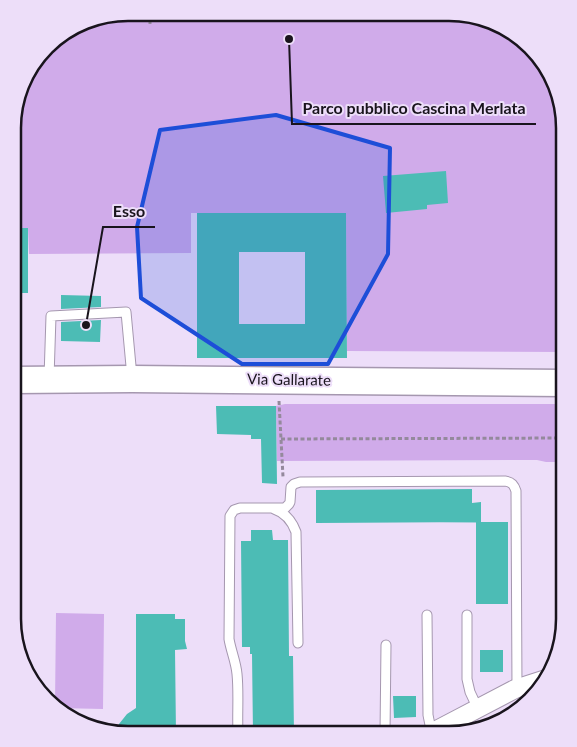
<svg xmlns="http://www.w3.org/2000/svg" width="577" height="747" viewBox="0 0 577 747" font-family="Lato,sans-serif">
	<rect width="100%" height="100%" fill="#eddef9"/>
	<path fill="#d0abea" d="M464,14L519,36L552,77L564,128V352L347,351L346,213H191V253L29,254L28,228H13L14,113L28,71L52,41L91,19Z
		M285,404H564V462H546L537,460L277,461L276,406Z
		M56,613L104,614L103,709L58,708L55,705Z"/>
	<path fill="#4cbcb5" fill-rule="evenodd" d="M446,171L448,203L427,205V209L386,213L383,176Z
		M197,213H346L347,358H197ZM239,252H305V324H239Z
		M13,228H28V293H13Z
		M61,295L101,296V307L61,309Z
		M101,320L100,342L61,341V322Z
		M216,406H276L277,484L262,483L261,439H251V435L217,434Z
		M472,489V503L481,502V522L316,523V490Z
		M476,522H508V604H476Z
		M251,530H272L273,540H288L289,656H293L294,734H253L252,654H250V647H242L241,541H251Z
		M136,614H175V619H185V641L187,649L175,650L176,734H119V724L127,714L136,708Z
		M480,650H503V672H480Z
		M393,696H416V717L394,718Z"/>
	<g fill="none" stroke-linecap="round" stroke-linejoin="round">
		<defs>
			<path id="lane" d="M49,378L51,316L126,312L132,377
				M274,509C286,513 292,521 296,532L298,643
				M427,615L428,715L430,725L433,732
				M467,615V679L470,692L478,709
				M238,734C237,714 239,694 237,674C236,662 231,651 229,639L230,516L234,510L240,508H285L289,504L290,502L291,487L294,484L300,482L505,481C512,482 514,485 516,491L517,688
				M385,734L386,645"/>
			<path id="street" d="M429,734L515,689L546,679"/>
			<path id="primary" d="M13,380L132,379L564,383"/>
		</defs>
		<use href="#lane" stroke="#a597af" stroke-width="11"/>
		<use href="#street" stroke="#a597af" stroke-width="20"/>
		<use href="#primary" stroke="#a597af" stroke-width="29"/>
		<path stroke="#94899c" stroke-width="3" stroke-dasharray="4 2.5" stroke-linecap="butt" d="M150,24V18
			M279,401L283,477
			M281,439L564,438"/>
		<use href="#lane" stroke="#fff" stroke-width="9"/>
		<use href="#street" stroke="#fff" stroke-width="18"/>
		<use href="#primary" stroke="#fff" stroke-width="26"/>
	</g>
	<path fill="#1d4ed8" fill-opacity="0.2" stroke="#1d4ed8" stroke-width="4" stroke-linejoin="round" d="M276,115L390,148L388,254L328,364H242L141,298L137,227L160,130Z"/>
	<g text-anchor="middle" stroke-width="4" stroke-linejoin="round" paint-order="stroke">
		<g font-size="15" fill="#19141d" stroke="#eddef9">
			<text transform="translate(289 380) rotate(1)" y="5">Via Gallarate</text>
		</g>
	</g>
	<path d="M0 0H577V747H0ZM128 21H449A107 107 0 0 1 556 128V619A107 107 0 0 1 449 726H128A107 107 0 0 1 21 619V128A107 107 0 0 1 128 21Z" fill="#eddef9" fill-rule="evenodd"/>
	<path fill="none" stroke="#19141d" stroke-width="2.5" d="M128 21H449A107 107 0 0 1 556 128V619A107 107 0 0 1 449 726H128A107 107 0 0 1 21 619V128A107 107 0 0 1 128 21Z"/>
	<path fill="none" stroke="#19141d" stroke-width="2" d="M289 39L292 124H536M86 325L103 227H155"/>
	<g fill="#19141d" stroke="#eddef9" stroke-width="2">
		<circle cx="289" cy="39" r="5"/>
		<circle cx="86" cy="325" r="5"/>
	</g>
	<g font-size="16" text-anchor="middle" font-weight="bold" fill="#19141d" stroke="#eddef9" stroke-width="4" stroke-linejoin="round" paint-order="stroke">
		<text x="414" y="114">Parco pubblico Cascina Merlata</text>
		<text x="129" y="217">Esso</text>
	</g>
</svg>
